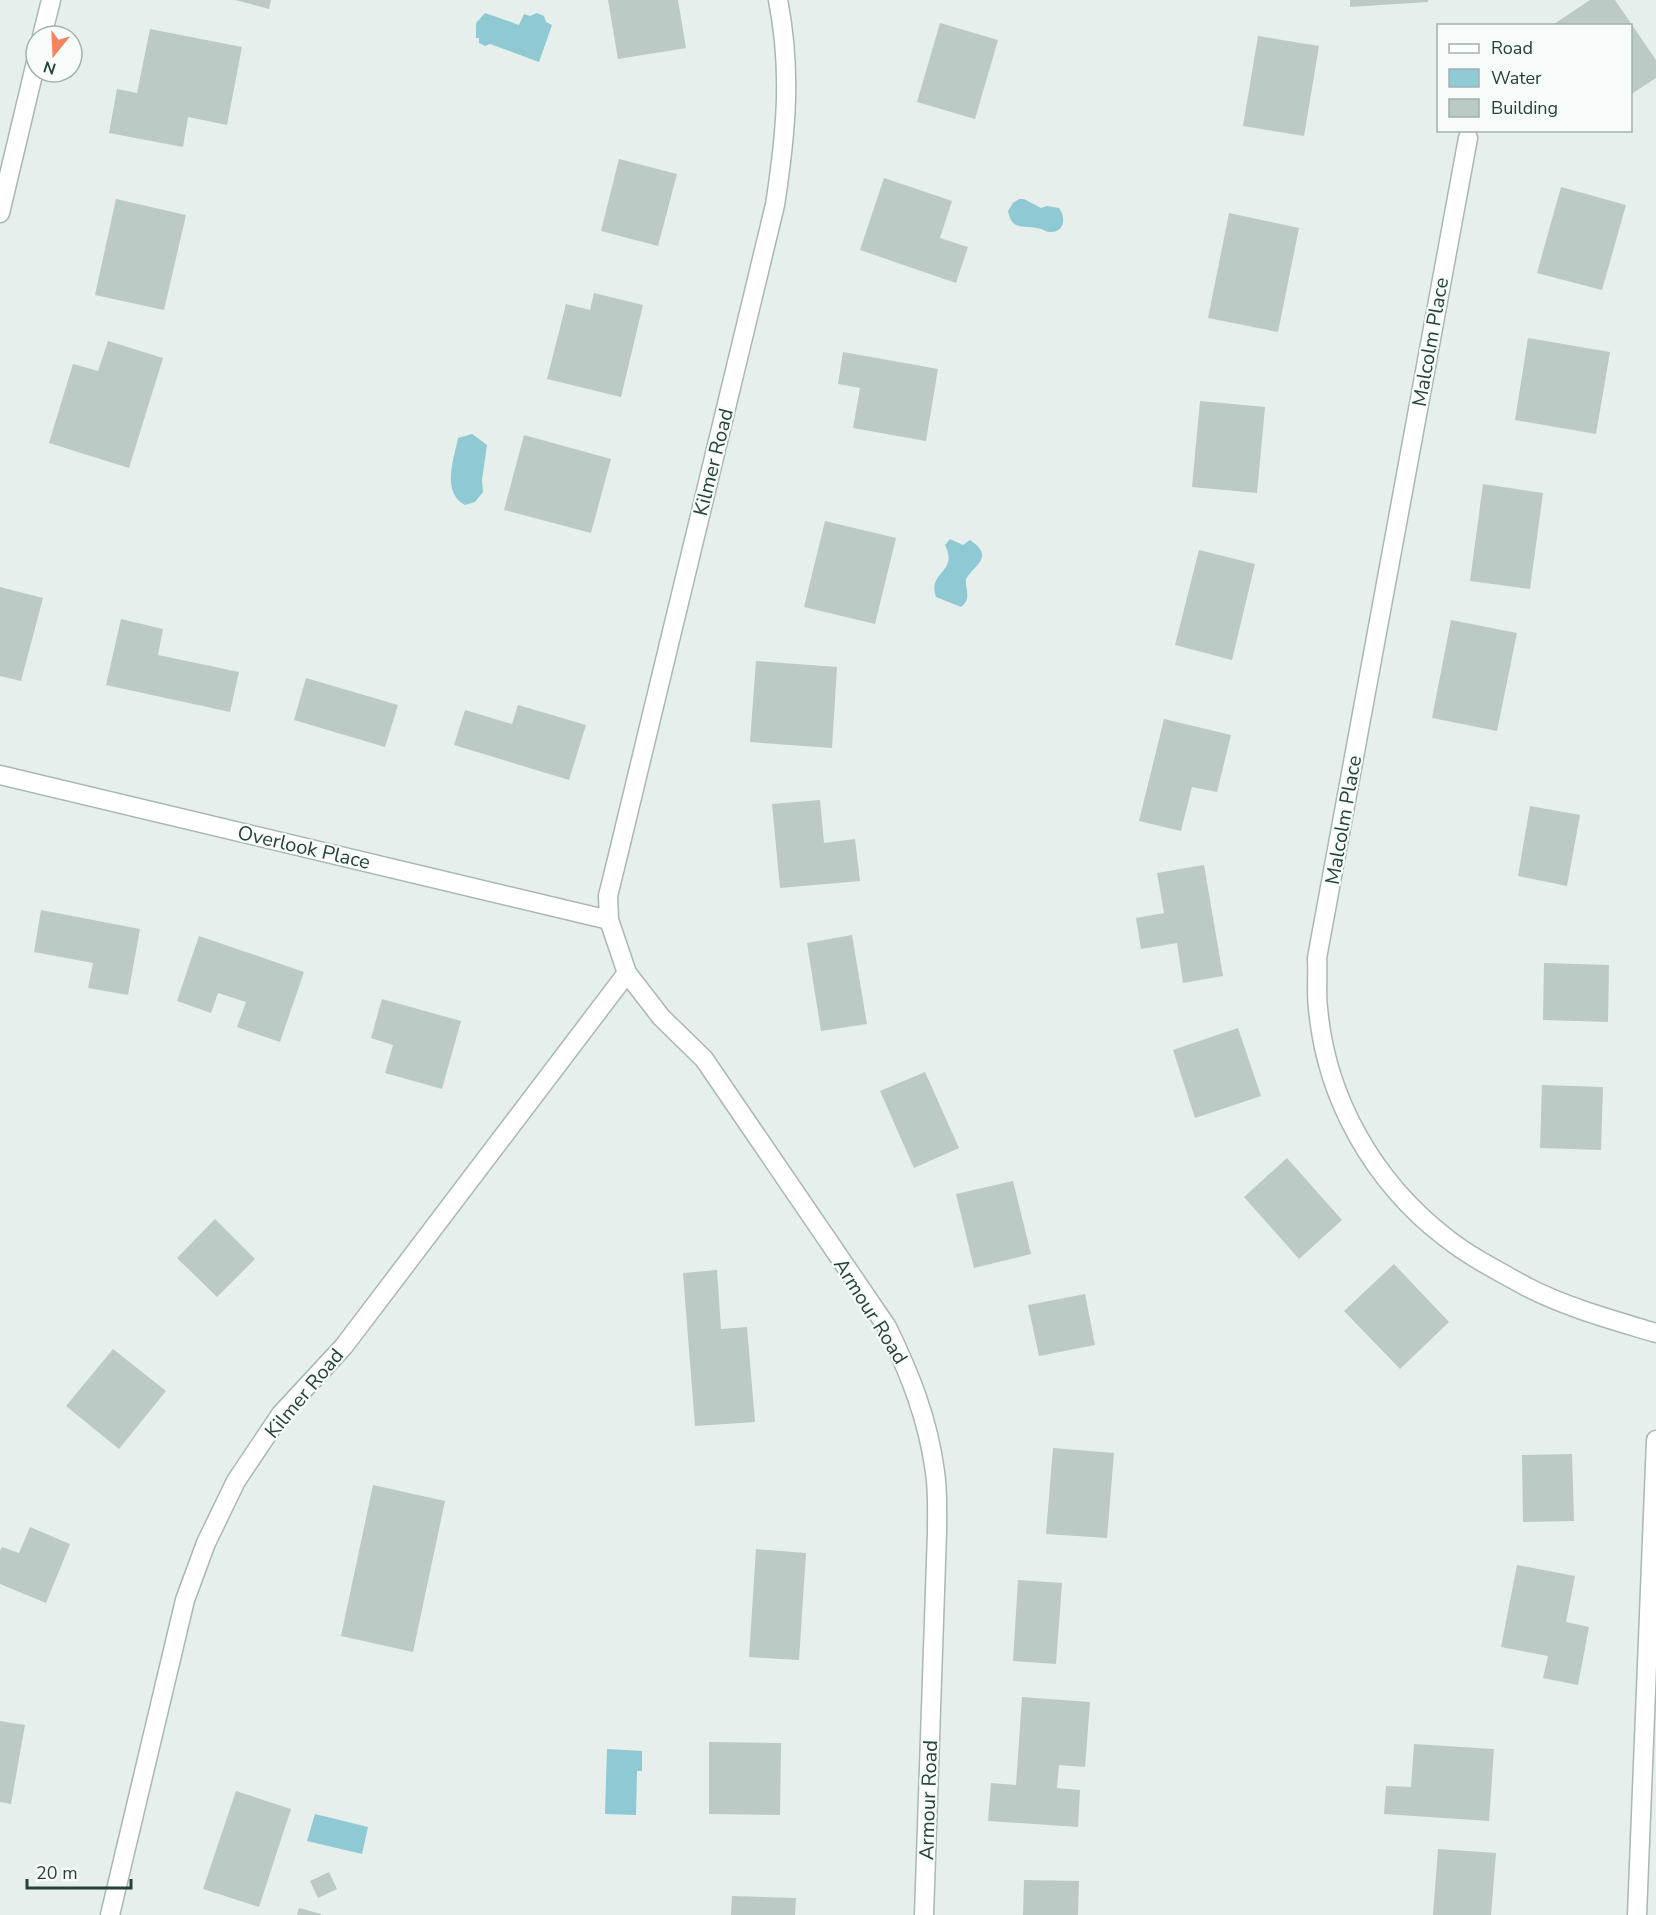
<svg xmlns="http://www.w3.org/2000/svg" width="1656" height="1915" viewBox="0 0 1656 1915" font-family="'Nunito Sans',sans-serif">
	<rect width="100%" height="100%" fill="#e6efeb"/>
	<path fill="#8ec9d4" d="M485,13L519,25L524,14L530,16L537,13L544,16L546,22L552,25L539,62L490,44L485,46L479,43V38H476V23Z
		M1019,199H1024L1041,208L1047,206L1059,208C1066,217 1065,233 1050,232C1045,232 1042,228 1037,228C1022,225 1012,231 1008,211L1013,203Z
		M472,434L487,445L482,480L483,492L475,502L465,505C441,493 454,459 458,438Z
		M950,539L963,545L970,540C995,557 975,564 966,579C965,590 972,599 961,607L936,597C927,571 959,573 945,545Z
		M607,1749L642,1751V1771H637L636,1815L605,1814Z
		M315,1814L368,1827L362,1854L307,1841Z"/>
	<path fill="#bbcac4" d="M235,0H271L269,9Z
		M608,0H678L686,48L618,59Z
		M1350,0H1428V2L1350,7Z
		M1590,0H1615L1656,60V78L1630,95V26H1551Z
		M940,23L998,40L975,119L917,102Z
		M150,29L242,47L227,125L188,117L183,147L109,133L117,89L137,93Z
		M1258,36L1319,46L1304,136L1243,126Z
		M619,159L677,174L658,246L601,231Z
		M884,178L952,201L940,238L968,247L956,283L860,250Z
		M1561,187L1626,205L1602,290L1537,273Z
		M116,199L186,215L164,310L95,295Z
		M1229,213L1299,228L1278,332L1208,318Z
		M594,293L643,305L621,397L547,379L566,304L590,310Z
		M1528,338L1610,352L1596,434L1515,420Z
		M108,341L163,358L129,468L49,443L73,364L98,371Z
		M843,352L938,369L926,441L853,428L860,388L838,384Z
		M1200,401L1265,407L1257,493L1192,487Z
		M524,435L611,459L591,533L504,510Z
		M1483,484L1543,493L1530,589L1470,581Z
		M825,521L896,538L875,624L804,607Z
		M1199,550L1255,564L1232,660L1175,645Z
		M0,587L43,598L21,681L0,676Z
		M121,619L163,629L158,655L239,672L230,712L106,685Z
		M1451,620L1517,633L1497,731L1432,718Z
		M756,661L837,667L832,748L750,742Z
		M306,678L398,705L385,747L294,720Z
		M518,705L586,725L569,780L454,745L465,710L512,724Z
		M1164,719L1231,735L1217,792L1192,787L1181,831L1139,821Z
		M820,800L824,843L855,839L860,881L780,888L772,804Z
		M1530,806L1580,815L1567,886L1518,876Z
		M1204,865L1223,976L1183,983L1177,943L1141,949L1136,918L1164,913L1157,873Z
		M41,910L140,929L128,995L88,988L93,963L34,952Z
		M852,935L867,1024L821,1031L807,943Z
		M199,936L304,972L280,1042L237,1027L246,1002L218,993L211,1013L177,1001Z
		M1544,963L1609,965L1608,1022L1543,1020Z
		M382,999L461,1021L442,1089L385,1073L393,1045L371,1038Z
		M1238,1028L1261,1096L1195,1118L1173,1050Z
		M925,1072L959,1148L914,1168L880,1091Z
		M1542,1085L1603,1087L1601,1150L1540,1148Z
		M1287,1158L1342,1220L1299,1259L1244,1197Z
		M1013,1181L1031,1254L974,1268L956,1194Z
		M215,1219L255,1259L217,1297L177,1258Z
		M1394,1264L1449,1322L1400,1369L1344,1311Z
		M717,1270L721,1329L747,1327L755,1422L695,1426L683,1273Z
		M1085,1294L1095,1345L1039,1356L1028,1305Z
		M113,1349L166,1391L119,1449L66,1406Z
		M1053,1448L1114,1453L1107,1538L1046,1534Z
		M1572,1454L1574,1521L1523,1522L1522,1455Z
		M373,1485L445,1501L413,1652L341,1636Z
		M30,1527L70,1544L46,1603L0,1584V1551L2,1547L19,1553Z
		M756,1549L806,1553L799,1660L749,1657Z
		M1517,1565L1575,1576L1566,1622L1589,1627L1578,1685L1543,1678L1548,1656L1501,1647Z
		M1018,1580L1062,1583L1056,1664L1013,1661Z
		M1022,1697L1090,1702L1085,1767L1059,1765L1057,1788L1080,1790L1078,1827L988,1821L991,1783L1016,1785Z
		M0,1721L25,1725L11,1804L0,1802Z
		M709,1742L781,1743L780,1815L709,1814Z
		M1414,1744L1494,1749L1489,1821L1384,1814L1386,1786L1411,1787Z
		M236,1791L291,1809L259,1907L203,1889Z
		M1438,1849L1496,1853L1491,1915H1433Z
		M329,1872L337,1889L318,1898L310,1881Z
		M1024,1880L1079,1881L1078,1915H1023Z
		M732,1896L796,1898L795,1915H731Z
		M299,1908L321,1914V1915H297Z"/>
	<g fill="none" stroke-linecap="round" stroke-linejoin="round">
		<defs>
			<path id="minor" d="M778,0C792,71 786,134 775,205L620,847L608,896L609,920L627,973L661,1017L704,1059L887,1327C910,1374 928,1419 935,1472C938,1491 937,1512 937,1532L924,1915
				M42,36L51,0
				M1468,138L1317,958C1318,975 1316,992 1318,1008C1326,1099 1374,1182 1445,1237C1470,1257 1500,1272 1527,1287C1568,1308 1613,1320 1656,1333
				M0,213L36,62
				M0,775L609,920
				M110,1915L185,1600L206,1543L236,1481L281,1414L344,1346L627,973
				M1637,1915L1656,1440"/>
		</defs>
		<use href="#minor" stroke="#a8b8b2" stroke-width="21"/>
		<use href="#minor" stroke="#fff" stroke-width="18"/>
	</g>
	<g text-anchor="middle" stroke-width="4.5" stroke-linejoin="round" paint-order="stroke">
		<g font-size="20" fill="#24423a" stroke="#f7fbf9">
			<text transform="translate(1430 342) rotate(-80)" y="7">Malcolm Place</text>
			<text transform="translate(713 462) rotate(-76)" y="7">Kilmer Road</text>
			<text transform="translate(1343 820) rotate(-80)" y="7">Malcolm Place</text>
			<text transform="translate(304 847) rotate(13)" y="7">Overlook Place</text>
			<text transform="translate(871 1311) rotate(58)" y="7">Armour Road</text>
			<text transform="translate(304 1393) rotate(-50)" y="7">Kilmer Road</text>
			<text transform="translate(928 1800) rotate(-88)" y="7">Armour Road</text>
		</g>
	</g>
	<rect x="1437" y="24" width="195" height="108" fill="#f7fbf9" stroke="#a3b1ad" stroke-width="1.5"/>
	<rect x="1449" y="44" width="30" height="9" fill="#ffffff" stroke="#a3b1ad" stroke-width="1.5"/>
	<text x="1491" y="54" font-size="18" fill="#24423a">Road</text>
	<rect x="1449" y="69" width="30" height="18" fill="#8ec9d4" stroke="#a3b1ad" stroke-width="1.5"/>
	<text x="1491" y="84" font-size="18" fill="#24423a">Water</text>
	<rect x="1449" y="99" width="30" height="18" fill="#bbcac4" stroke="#a3b1ad" stroke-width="1.5"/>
	<text x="1491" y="114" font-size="18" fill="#24423a">Building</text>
	<g transform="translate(54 54) rotate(198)"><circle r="28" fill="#f7fbf9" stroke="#a3b1ad" stroke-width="1.5"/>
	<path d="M0-4.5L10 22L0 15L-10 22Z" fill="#f4845f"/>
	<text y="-9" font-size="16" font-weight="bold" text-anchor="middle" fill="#24423a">N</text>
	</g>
	<path d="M27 1879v9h104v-9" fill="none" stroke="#24423a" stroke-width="3"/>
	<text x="36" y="1879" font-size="18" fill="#24423a" stroke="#f7fbf9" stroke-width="4.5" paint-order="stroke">20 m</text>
</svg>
